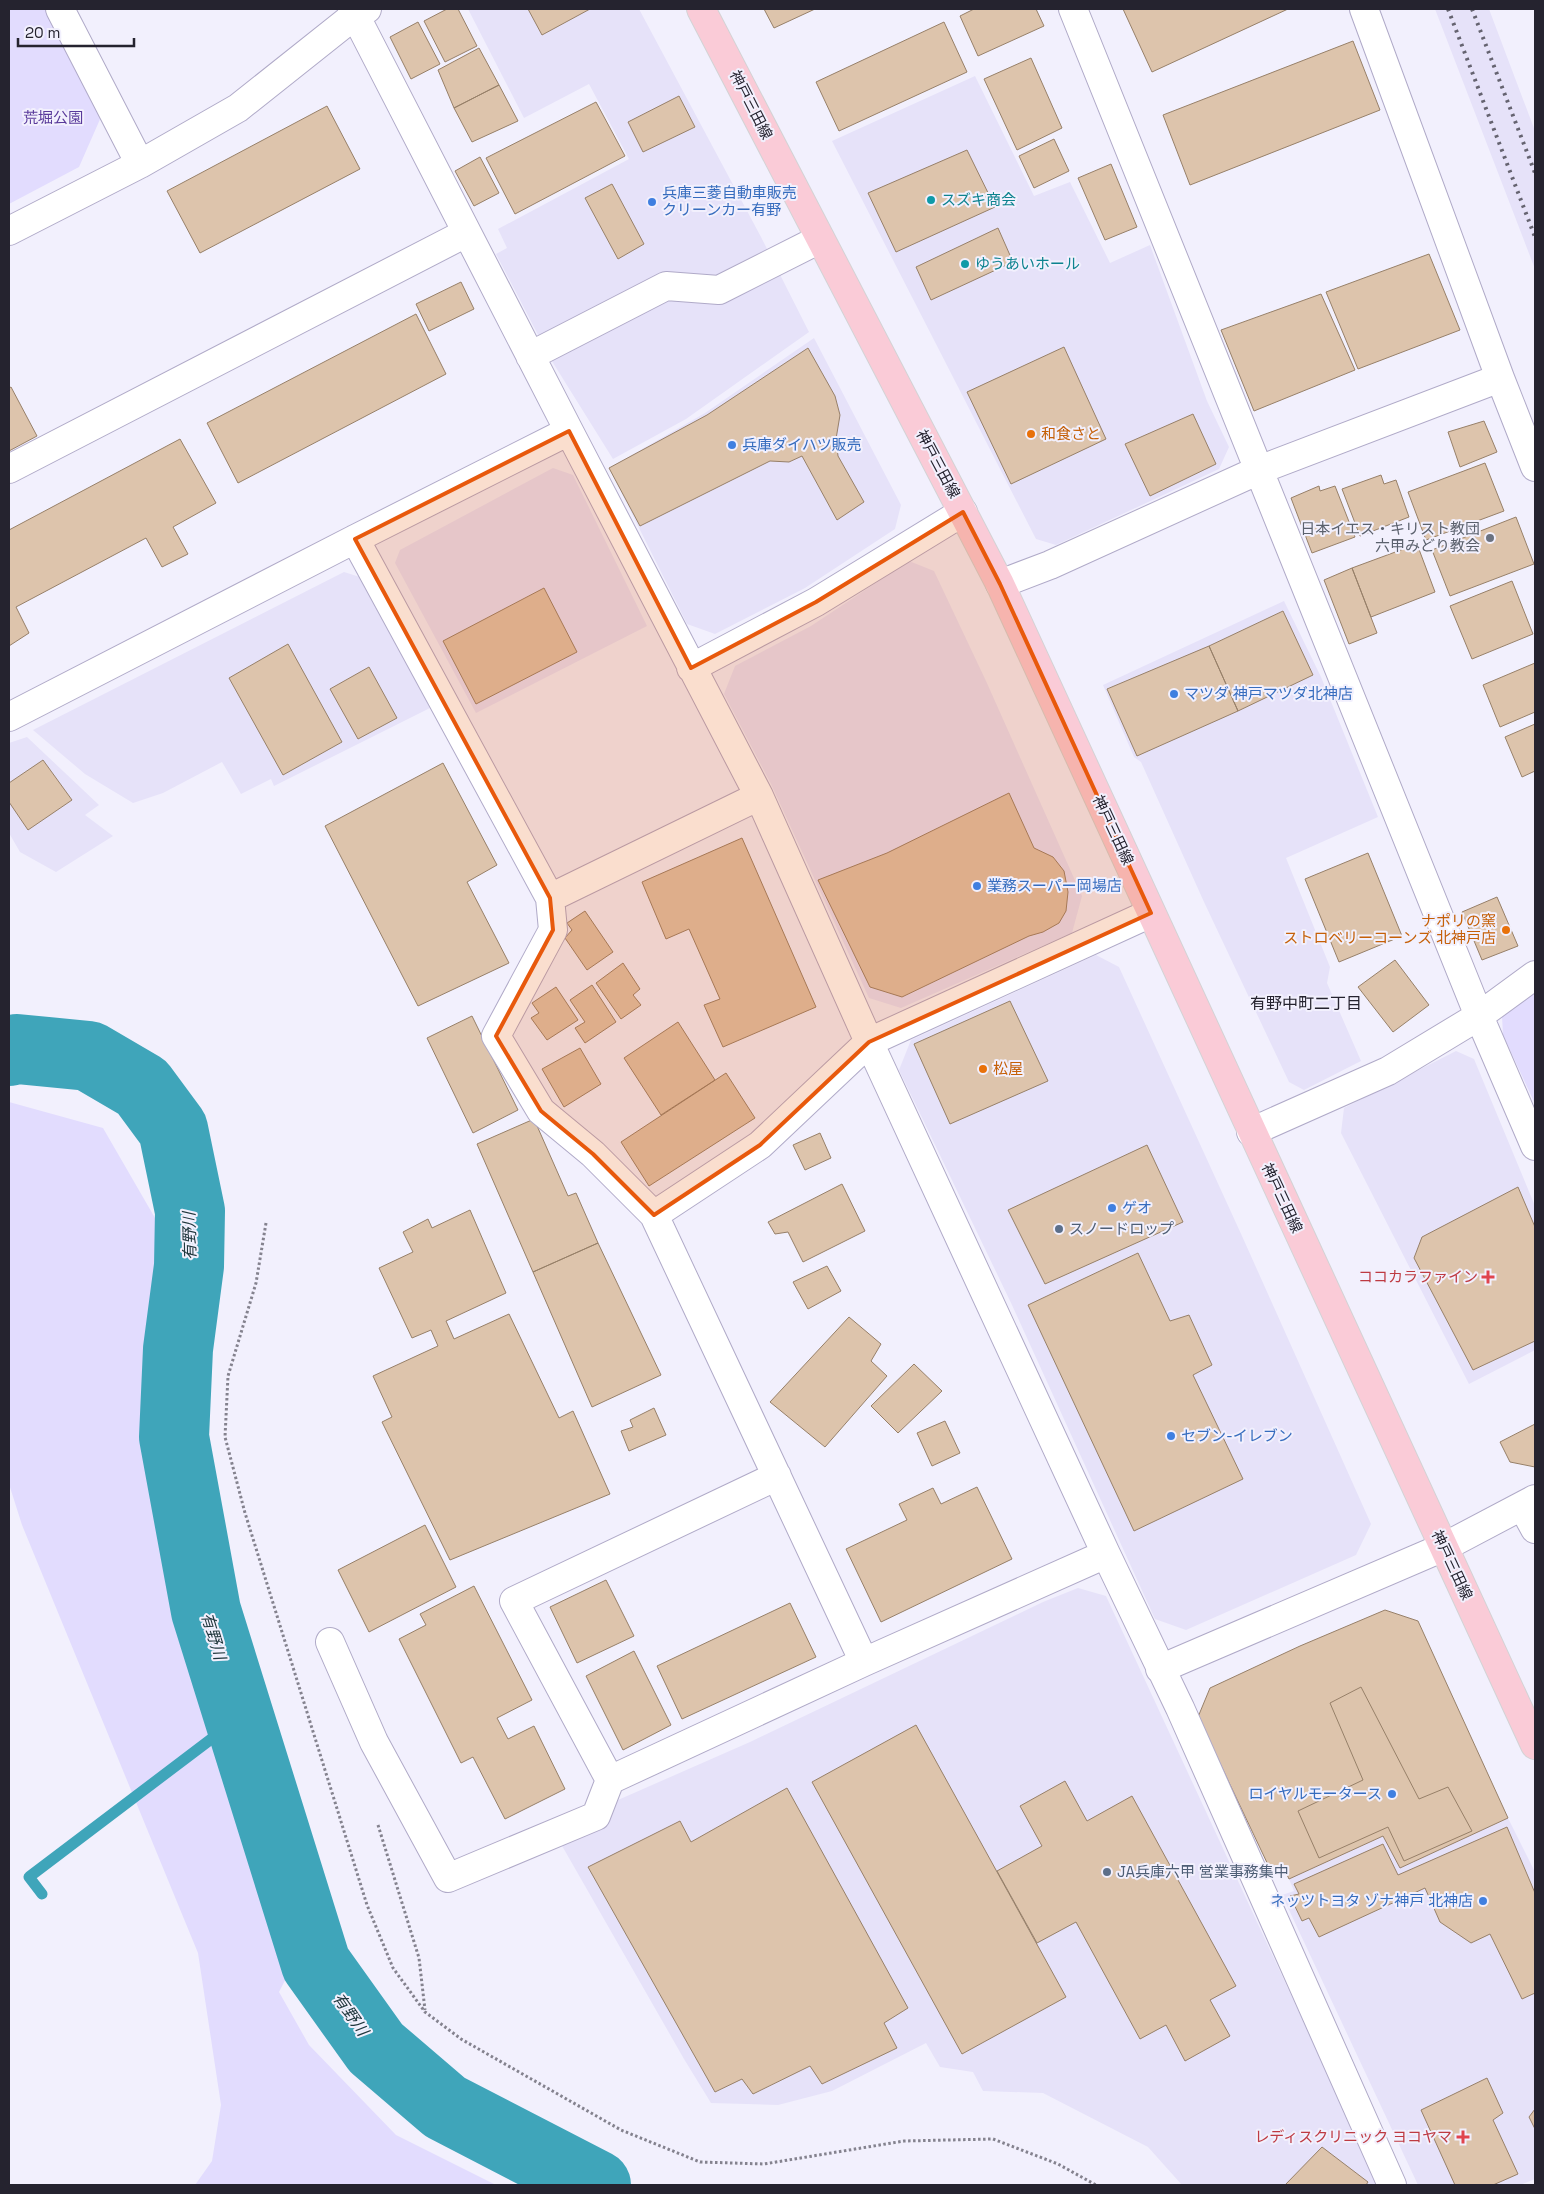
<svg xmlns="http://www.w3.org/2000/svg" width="1544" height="2194" viewBox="0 0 1544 2194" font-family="'Space Grotesk','Noto Sans JP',sans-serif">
	<rect width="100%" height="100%" fill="#f2f0fd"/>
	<path fill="#e6e2f9" d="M468,9H639L761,237L809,332L686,419L613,459L550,358L496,254L507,248L498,229L629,159L589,84L524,118Z
		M1435,9H1489L1535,131V269Z
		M975,76L1034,196L1070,182L1110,263L1150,245L1207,401L1229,447L1219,469L1056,545L1036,539L832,141Z
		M814,338L901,505L895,529L805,588L715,634L687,624L609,468L705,413Z
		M553,468L573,475L647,626L476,713L395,563L400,550Z
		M909,561L934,571L986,681L1082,896L1072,933L901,1008L869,998L771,784L724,694L735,666L811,626Z
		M344,572L366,579L430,708L274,786L271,779L241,794L222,762L163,793L133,803L85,774L33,730Z
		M1284,601L1321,677L1378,817L1286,858L1330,967L1327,983L1361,1061L1304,1090L1289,1082L1204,902L1141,762L1134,757L1103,685Z
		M27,737L99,805L85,815L113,836L56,872L20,852L9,833V743Z
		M1096,955L1119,967L1242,1236L1371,1524L1356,1555L1186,1630L1155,1619L1012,1305L899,1070L911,1040Z
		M1456,1051L1474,1059L1535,1206V1350L1469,1384L1341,1133L1344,1108Z
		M1078,1588L1106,1596L1379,2185H1182L1148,2147L1043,2093L983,2091L973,2072L940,2067L926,2043L832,2091L778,2105L711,2103L684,2059L561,1844L611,1816L618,1800L750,1742L1043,1602Z
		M1508,1818L1535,1872V2179L1520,2185H1418L1282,1895L1294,1891L1289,1879L1383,1836L1400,1868Z"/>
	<path fill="#e2dcfe" d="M9,9H48L101,117L79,167L9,204Z
		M1535,993V1104L1503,1035L1502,1016Z
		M9,1102L103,1128L155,1218L157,1364L180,1629L294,1963L279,1992L309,2045L396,2135L496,2185H195L212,2161L221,2105L198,1953L22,1525L9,1484Z"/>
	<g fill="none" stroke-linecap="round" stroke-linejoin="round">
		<path stroke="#3fa5ba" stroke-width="11" d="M42,1894L29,1877L239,1718"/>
		<path stroke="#3fa5ba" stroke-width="70" d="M9,1051L17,1049L89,1056L142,1087L173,1129L190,1211L189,1266L178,1349L174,1437L206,1611L316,1964L376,2048L445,2107L596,2185"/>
	</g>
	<path fill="#ddc4ac" stroke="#978069" d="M447,9H458L477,46L445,62L424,21Z
		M528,9H590L542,35Z
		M764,9H815L774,28Z
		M974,9H1036L1044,26L978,56L960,16Z
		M1123,9H1288L1152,72Z
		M418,22L440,64L411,79L390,37Z
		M944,22L967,72L839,131L816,82Z
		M1353,41L1380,110L1190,185L1163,115Z
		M479,48L499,85L454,108L438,70Z
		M1031,58L1062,128L1017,150L984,79Z
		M499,85L518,121L472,142L454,108Z
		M679,96L695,127L643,152L628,122Z
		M596,102L625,156L515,214L486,158Z
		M327,106L360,169L200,253L167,191Z
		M1054,139L1069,171L1034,188L1019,156Z
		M967,150L995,207L896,252L868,193Z
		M480,157L499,193L474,206L455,171Z
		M1111,164L1137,227L1105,240L1078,178Z
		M612,184L644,244L618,259L585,198Z
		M998,228L1013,262L931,300L916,267Z
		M1429,254L1460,330L1358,369L1326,292Z
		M461,282L474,309L429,331L416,304Z
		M1321,294L1355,370L1254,411L1221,330Z
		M416,314L446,374L238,483L207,423Z
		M1064,347L1106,439L1011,484L967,392Z
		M808,348L835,396L840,415L836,439L838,456L864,502L837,520L802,456L789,462L770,461L640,526L609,468L707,415Z
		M11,387L37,436L9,451V388Z
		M1193,414L1216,464L1150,496L1125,444Z
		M1484,421L1497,452L1460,467L1448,432Z
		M180,439L216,503L173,527L188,554L162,567L146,538L16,607L29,633L9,646V530Z
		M1485,463L1504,511L1426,540L1408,492Z
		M1381,475L1384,484L1396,480L1409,517L1360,536L1342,489Z
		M1319,486L1320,491L1335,486L1355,537L1312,553L1291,498Z
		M1516,517L1534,564L1450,596L1432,550Z
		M1417,544L1435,592L1371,617L1352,568Z
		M1352,568L1377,633L1349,644L1324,580Z
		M1512,581L1533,634L1472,659L1450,606Z
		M544,588L577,652L476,704L443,641Z
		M1283,611L1313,675L1238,711L1209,646Z
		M288,644L342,742L283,775L229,678Z
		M1209,646L1238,711L1137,756L1107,689Z
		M1535,663V712L1500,727L1483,685Z
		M369,667L397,718L358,739L330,689Z
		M1535,724V771L1522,777L1505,737Z
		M43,760L72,800L28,830L9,802V783Z
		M443,763L497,865L467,882L509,963L418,1006L325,826Z
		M1009,793L1034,848L1053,857L1064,871L1068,892L1066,911L1059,923L1043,932L1029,936L902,997L870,987L818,880L887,853Z
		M742,838L816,1007L723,1047L704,1005L720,999L689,929L666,939L642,882Z
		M1368,853L1402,936L1339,962L1305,879Z
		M1497,897L1518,946L1482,960L1462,912Z
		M585,911L613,952L587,970L565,938L572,930L567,923Z
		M1395,960L1429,1005L1393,1032L1358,987Z
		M623,963L640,989L633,995L641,1005L621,1019L596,983Z
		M592,985L616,1022L585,1043L575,1028L585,1022L570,1000Z
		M556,987L578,1020L547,1040L531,1018L539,1013L532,1003Z
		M1010,1001L1048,1081L950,1124L914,1044Z
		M472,1016L518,1110L473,1133L427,1038Z
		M678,1022L715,1080L661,1115L624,1058Z
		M580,1048L601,1084L564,1107L542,1069Z
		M726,1073L755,1118L649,1186L621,1142Z
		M534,1119L568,1196L576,1193L598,1243L533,1272L477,1144Z
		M820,1133L831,1158L805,1170L793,1145Z
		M1147,1145L1183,1222L1045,1284L1008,1210Z
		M842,1184L865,1231L803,1262L788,1232L775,1234L768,1222Z
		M1518,1187L1535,1227V1341L1473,1370L1414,1258L1422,1237Z
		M470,1210L506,1293L446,1321L454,1339L509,1314L559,1418L573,1411L610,1494L450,1560L382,1422L392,1417L373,1376L438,1346L431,1330L412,1338L379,1268L413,1252L403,1232L428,1219L432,1228Z
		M598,1243L661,1375L592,1407L533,1272Z
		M1138,1253L1170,1321L1189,1315L1212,1365L1193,1375L1243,1479L1134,1531L1028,1305Z
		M827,1266L841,1291L808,1309L793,1282Z
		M849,1317L881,1344L871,1361L887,1376L825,1447L770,1402Z
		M914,1364L942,1391L898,1433L871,1406Z
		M654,1408L666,1435L629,1451L621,1431L633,1427L630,1420Z
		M945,1421L960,1453L932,1466L917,1433Z
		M1535,1424V1467L1510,1462L1500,1442Z
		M977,1487L1012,1559L881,1622L846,1549L907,1520L899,1504L933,1488L941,1504Z
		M425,1525L456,1587L369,1632L338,1570Z
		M606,1580L634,1636L577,1663L550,1607Z
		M474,1586L532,1700L497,1718L508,1739L534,1726L565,1789L505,1819L473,1757L461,1763L399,1639L426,1625L420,1614Z
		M790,1603L816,1657L682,1719L657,1666Z
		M1385,1610L1418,1621L1508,1818L1400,1868L1383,1836L1289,1879L1282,1864L1270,1869L1198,1717L1210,1688L1300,1646Z
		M634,1651L671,1725L623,1750L586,1676Z
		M1361,1687L1419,1799L1448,1787L1472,1831L1404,1861L1388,1827L1319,1858L1298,1811L1363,1780L1330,1703Z
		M916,1725L1066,1997L962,2054L812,1782Z
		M1065,1781L1087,1821L1132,1796L1236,1986L1210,2000L1230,2036L1185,2061L1166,2025L1140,2039L1076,1922L1037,1943L997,1871L1042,1846L1020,1806Z
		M787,1788L908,2008L884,2023L897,2048L822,2084L810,2066L753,2094L742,2079L715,2092L588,1867L680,1821L691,1842Z
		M1507,1827L1535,1893V1993L1522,1999L1490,1934L1471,1943L1440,1922L1425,1888L1319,1937L1309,1918L1302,1921L1290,1896L1299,1894L1294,1884L1383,1844L1398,1875Z
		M1487,2078L1503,2113L1493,2120L1518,2174L1493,2185H1455L1421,2110Z
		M1535,2109V2129L1529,2117Z
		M1322,2147L1368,2182L1366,2185H1285Z"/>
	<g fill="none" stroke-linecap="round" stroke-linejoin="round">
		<defs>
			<path id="minor" d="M60,9L140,164
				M352,9L569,431L759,796L869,1042L1106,1554L1180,1708L1392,2185
				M1073,9L1479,1016L1535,1146
				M1364,9L1500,378L1535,467
				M9,231L140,164L238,108L355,15L367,9
				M530,356L666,286L719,290L820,239
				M9,469L466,233
				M355,539L550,898L759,796
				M1000,584L1050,565L1259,470L1500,378
				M691,668L816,602L963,512
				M9,717L355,539L569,431
				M550,898L553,930L496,1036L541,1111L593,1154L654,1215L864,1662
				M1251,1132L1388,1071L1479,1016L1535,975
				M654,1215L760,1145L869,1042L1151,913
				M777,1476L514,1601L610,1780L864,1662L1106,1554
				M1523,1507L1535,1529
				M330,1642L374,1742L448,1878L596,1816L610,1780
				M1160,1669L1444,1547L1535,1499"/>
			<path id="major" d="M701,9L1000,584L1535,1745"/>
		</defs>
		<use href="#minor" stroke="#b0aac8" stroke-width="30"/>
		<use href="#major" stroke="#d3d3d5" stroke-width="30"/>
		<path stroke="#84828e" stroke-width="3" stroke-dasharray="2.5 2.5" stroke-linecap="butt" d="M266,1223L256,1283L228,1376L225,1437L245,1513L367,1905L393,1968L425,2012L461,2039L621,2130L700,2162L764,2164L904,2141L993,2139L1058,2164L1096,2185
			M378,1825L419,1958L425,2010"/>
		<use href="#minor" stroke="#fff" stroke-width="28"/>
		<use href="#major" stroke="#facbd7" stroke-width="28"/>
		<path stroke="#656370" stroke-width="4" stroke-dasharray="2.5 5" stroke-linecap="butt" d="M1448,9L1535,237
			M1472,9L1535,173"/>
	</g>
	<path fill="#e8590c" fill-opacity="0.2" stroke="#e8590c" stroke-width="4" stroke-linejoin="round" d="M569,431L691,668L816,602L963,512L1000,584L1151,913L869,1042L760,1145L654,1215L593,1154L541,1111L496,1036L553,930L550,898L355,539Z"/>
	<g fill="#0f9aa8" stroke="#f2f0fd" stroke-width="2">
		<circle cx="931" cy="200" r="5"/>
		<circle cx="965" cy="264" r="5"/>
	</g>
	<g fill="#3f7fe0" stroke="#f2f0fd" stroke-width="2">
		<circle cx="652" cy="202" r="5"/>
		<circle cx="732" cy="445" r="5"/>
		<circle cx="1174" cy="694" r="5"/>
		<circle cx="977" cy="886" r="5"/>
		<circle cx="1112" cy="1208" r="5"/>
		<circle cx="1171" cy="1436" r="5"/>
		<circle cx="1392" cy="1794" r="5"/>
		<circle cx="1483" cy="1901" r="5"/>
	</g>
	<g fill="#e8710a" stroke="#f2f0fd" stroke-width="2">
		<circle cx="1031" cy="434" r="5"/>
		<circle cx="1506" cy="930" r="5"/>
		<circle cx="983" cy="1069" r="5"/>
	</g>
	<circle fill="#6b7280" stroke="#f2f0fd" stroke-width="2" cx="1490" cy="538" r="5"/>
	<g fill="#5c6f8a" stroke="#f2f0fd" stroke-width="2">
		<circle cx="1059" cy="1229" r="5"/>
		<circle cx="1107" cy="1872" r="5"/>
	</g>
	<g fill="#e0444e" stroke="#f2f0fd" stroke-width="2">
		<path d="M1485.5 1269.5h5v5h5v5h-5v5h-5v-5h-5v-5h5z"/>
		<path d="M1460.5 2129.5h5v5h5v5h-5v5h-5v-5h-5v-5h5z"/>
	</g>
	<g text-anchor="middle" stroke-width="4" stroke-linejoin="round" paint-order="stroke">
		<g font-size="15" fill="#25232f" stroke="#f2f0fd">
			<text transform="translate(751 105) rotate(63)" y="5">神戸三田線</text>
			<text transform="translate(938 464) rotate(62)" y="5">神戸三田線</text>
			<text transform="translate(1113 830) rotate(65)" y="5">神戸三田線</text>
			<text transform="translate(1282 1198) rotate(65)" y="5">神戸三田線</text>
			<text transform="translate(1452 1565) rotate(65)" y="5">神戸三田線</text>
		</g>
		<g font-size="15" fill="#593a9b" stroke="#f2f0fd">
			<text x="53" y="123">荒堀公園</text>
		</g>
		<g font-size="15" fill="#366cbe" stroke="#f2f0fd" text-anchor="start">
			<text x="662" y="198">兵庫三菱自動車販売<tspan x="662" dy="17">クリーンカー有野</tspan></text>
			<text x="742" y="450">兵庫ダイハツ販売</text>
			<text x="1184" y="699">マツダ 神戸マツダ北神店</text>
			<text x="987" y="891">業務スーパー岡場店</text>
			<text x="1122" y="1213">ゲオ</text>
			<text x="1181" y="1441">セブン-イレブン</text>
			<text x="1382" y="1799" text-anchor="end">ロイヤルモータース</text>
			<text x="1473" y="1906" text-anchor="end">ネッツトヨタ ゾナ神戸 北神店</text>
		</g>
		<g font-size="15" fill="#0d838f" stroke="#f2f0fd" text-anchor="start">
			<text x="941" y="205">スズキ商会</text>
			<text x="975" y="269">ゆうあいホール</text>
		</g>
		<g font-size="15" fill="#c56008" stroke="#f2f0fd" text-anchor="start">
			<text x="1041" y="439">和食さと</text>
			<text x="1496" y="926" text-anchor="end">ナポリの窯<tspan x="1496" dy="17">ストロベリーコーンズ 北神戸店</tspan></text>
			<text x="993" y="1074">松屋</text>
		</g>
		<g font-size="15" fill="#5b616d" stroke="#f2f0fd" text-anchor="end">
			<text x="1480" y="534">日本イエス・キリスト教団<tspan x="1480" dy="17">六甲みどり教会</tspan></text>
		</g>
		<g font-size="15" fill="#4e5e75" stroke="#f2f0fd" text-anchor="start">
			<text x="1069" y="1234">スノードロップ</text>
			<text x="1117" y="1877">JA兵庫六甲 営業事務集中</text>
		</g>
		<g font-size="15" fill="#be3a42" stroke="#f2f0fd" text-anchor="end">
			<text x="1478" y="1282">ココカラファイン</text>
			<text x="1452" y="2142">レディスクリニック ヨコヤマ</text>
		</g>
		<g font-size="16" fill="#25232f" stroke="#f2f0fd">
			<text x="1306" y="1009">有野中町二丁目</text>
		</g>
		<g font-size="16" font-style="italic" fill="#21383e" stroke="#f2f0fd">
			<text transform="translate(189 1236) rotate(-91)" y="6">有野川</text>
			<text transform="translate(214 1636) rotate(73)" y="6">有野川</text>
			<text transform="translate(351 2014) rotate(55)" y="6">有野川</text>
		</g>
	</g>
	<rect width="1544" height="2194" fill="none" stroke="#25232f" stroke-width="20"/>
	<path d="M18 38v8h116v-8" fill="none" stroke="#25232f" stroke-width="2.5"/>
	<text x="25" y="38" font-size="15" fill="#25232f" stroke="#f2f0fd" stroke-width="4" paint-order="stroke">20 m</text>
</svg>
